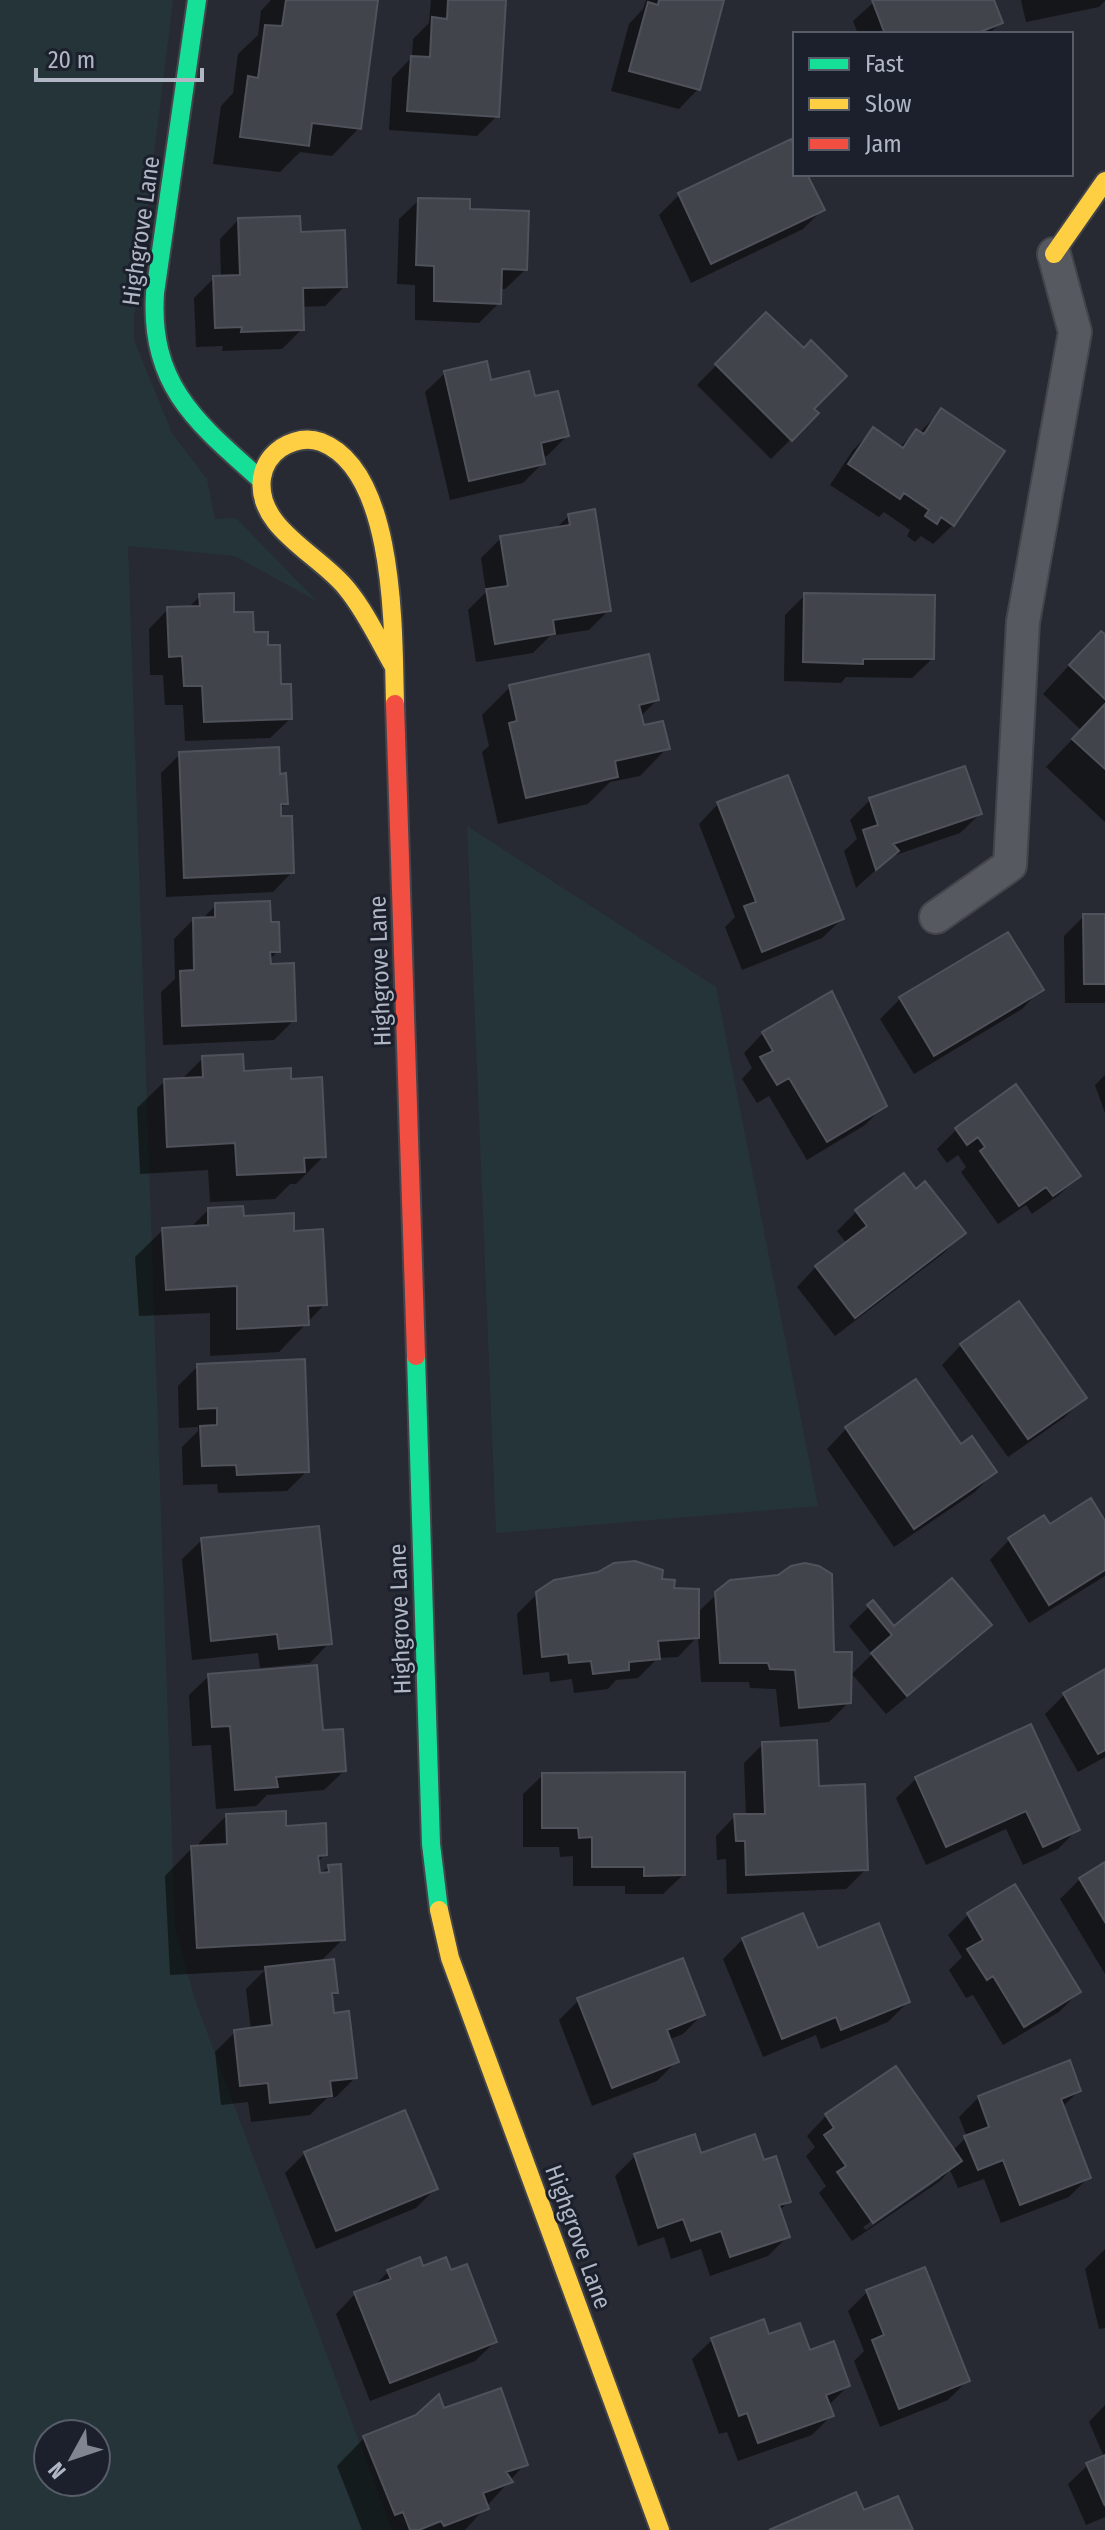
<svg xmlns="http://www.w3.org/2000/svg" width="1105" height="2530" viewBox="0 0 1105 2530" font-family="'Fira Sans Condensed',sans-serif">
	<rect width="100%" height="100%" fill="#272a32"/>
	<path fill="#253438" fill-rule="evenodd" d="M0,0H173L134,318V340L172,433L207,479L215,519L236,518L318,602L235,556L128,546L175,1927L194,1997L392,2530H0ZM48,2434H96V2482H48Z
		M467,826L716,987L818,1506L496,1533Z"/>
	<path fill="#0007" fill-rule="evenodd" d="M271,0H376L359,128L332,156L300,152L280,172L213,164L221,106L233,93L238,54L258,35L261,11Z
		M431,0H504L497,116L477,136L389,130L392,78L412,57L413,39L429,23Z
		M646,0H722L698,89L679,109L611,91L629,24L643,9Z
		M876,0H992L1001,22L989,34H858L853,21Z
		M1021,0H1105V1L1099,7L1026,22Z
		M790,142L795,153V174H805L822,210L803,229L691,283L659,215L679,195Z
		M419,200L468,211L525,270L505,289H499V303L479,323L415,320V285L397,284L399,219Z
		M239,219L299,234L345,286L325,306L301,307L302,329L282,349L222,351L223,346L196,347L194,298L214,278H221L220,239Z
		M766,315L811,410L816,414L771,459L697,385Z
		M445,373L490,382L534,399L567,436L547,456L542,457L543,463L523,483L450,500L425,392Z
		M941,411L953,525L933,544L921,536L915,542L907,536L910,530L884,512L879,517L830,485L853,450L873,430L899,448L916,431L919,433Z
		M569,516L609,610L589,630L550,636L533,653L476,662L468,610L486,592L481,558L501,538L555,529Z
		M805,595L932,659L912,678L846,677L841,683L784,681L785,615Z
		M200,596L232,614L266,647L290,719L270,738L185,741L183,705H165L163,675H150L149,629L168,609L188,608Z
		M1105,637V822L1046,767L1081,730L1043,694L1073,661Z
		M510,687L657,700L640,717L642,727L667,748L640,776L610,782L588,804L498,824L482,752L489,746L482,715Z
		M180,754L278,776L286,803L279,810L292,872L273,892L166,897L161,773Z
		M870,800L980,814L960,833L890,857L856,888L844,851L857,839L850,820Z
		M718,804L842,919L822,938L742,970L725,927L735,917L699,824Z
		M216,905L269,924L278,951L269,960L294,1020L274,1040L163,1045L161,992L175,979L174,939L193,920H201Z
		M1084,916H1105V1003H1065L1064,936Z
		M1008,934L1041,989L1022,1009L914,1074L880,1019L900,999Z
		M763,1033L885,1105L865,1125L807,1160L769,1096L757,1103L742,1079L752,1068L744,1053Z
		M203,1058L242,1073L289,1081L324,1156L296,1184H290L275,1199L210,1202L208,1170L140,1174L137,1108L165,1081L181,1080Z
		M1105,1075V1113L1095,1085Z
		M1016,1087L1079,1176L1059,1195L1032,1214L1026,1205L998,1224L961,1172L966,1167L958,1155L947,1163L937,1149L957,1129Z
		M916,1192L963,1233L944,1253L835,1336L797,1287L816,1267L847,1244L837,1231L856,1212Z
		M208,1210L292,1233L325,1304L279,1352L210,1356V1313L139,1316L135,1257L163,1230L190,1228Z
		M961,1345L1084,1397L1065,1417L1008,1457L942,1365Z
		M198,1366L307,1471L287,1491L218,1493L217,1484L183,1485L182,1447L198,1431V1427L179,1428L178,1386Z
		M915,1381L960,1446L994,1472L975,1492L894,1547L827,1449L846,1429Z
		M1043,1518L1049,1526L1105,1525V1576L1029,1623L990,1560L1009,1540Z
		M202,1540L329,1643L310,1663L260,1668L258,1653L192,1660L182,1559Z
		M660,1581L697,1613L717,1594L832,1654L849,1702L829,1722L780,1727L776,1689L750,1688L749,1682H701L698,1636L678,1657L658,1658L638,1678L616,1680L608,1689L574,1693L572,1679L550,1682L549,1672L523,1675L517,1614L537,1594Z
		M873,1603L894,1629L989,1625L970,1645L886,1714L852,1674L872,1654L849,1626Z
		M1105,1671V1757L1078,1772L1045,1714L1064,1695Z
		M209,1676L344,1771L324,1790L267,1795L256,1806L216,1809L211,1745L192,1746L189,1695Z
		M1030,1727L1077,1830L1058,1849L1023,1865L1006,1829L926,1865L896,1798L916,1779Z
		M763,1744L817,1788L866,1869L846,1889L727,1894L726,1859L717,1860L716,1836L735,1816H746L744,1763Z
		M543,1775L683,1875L663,1894H625V1886H573V1856L560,1857L559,1847H523V1794Z
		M226,1816L284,1828L325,1854L317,1863L318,1875L329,1867L343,1939L319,1963L336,1993L330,1998L332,2015L355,2078L336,2097L327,2098L310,2115L251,2122L248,2102L221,2105L215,2052L235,2032L251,2030L246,1989L265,1970L170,1975L165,1876L192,1848H199V1843Z
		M1105,1862V1974L1060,1899L1080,1879Z
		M1014,1886L1079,1992L1059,2012L1003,2045L973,1995L966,1998L949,1970L962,1957L948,1935L968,1915Z
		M743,1939L817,1951L908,2002L888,2022L821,2049L816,2035L763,2057L723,1959Z
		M579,2000L702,2015L683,2034L668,2040L677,2061L657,2081L592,2106L559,2020Z
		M1079,2091L1062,2107L1089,2177L1069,2197L1001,2223L984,2179L958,2188L950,2170L940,2181L852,2241L819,2193L826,2186L806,2156L815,2147L807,2136L826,2116L952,2151L967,2137L959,2117L979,2097ZM938,2175L941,2178L866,2230L863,2227Z
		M305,2153L436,2188L416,2208L316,2249L285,2173Z
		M700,2155L762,2163L789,2201L779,2211L788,2236L768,2256L710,2276L701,2249L671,2259L664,2237L638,2246L615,2176L635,2156Z
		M1105,2249V2328L1099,2329L1085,2269Z
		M422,2268L495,2342L475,2361L370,2401L336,2314L355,2294L373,2287L388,2272Z
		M868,2291L967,2381L948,2400L880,2427L854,2361L864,2351L848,2311Z
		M768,2337L809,2353L848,2386L828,2406L832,2415L812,2435L738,2461L727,2432L719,2434L692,2359L712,2340Z
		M1105,2405V2517L1086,2525L1068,2484L1088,2465L1104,2457L1089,2422Z
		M443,2411L525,2464L465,2530H362L337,2466L364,2438Z"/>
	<path fill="#41444b" stroke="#4f525a" stroke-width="2" d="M286,0H378L361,129L312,123L309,146L240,137L248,76L258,78L265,25L282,26Z
		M448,0H506L499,117L407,111L411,56L430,57L432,17L447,19Z
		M659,0H724L700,90L629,71L648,2L658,5Z
		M872,0H994L1003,23L975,34H885Z
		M791,139L795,148V174H807L825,210L711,264L678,193Z
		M418,198L470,199V209L529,211L527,270L502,269L501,304L434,301V266L416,265Z
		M300,216L301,232L345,230L347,287L303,288L304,330L241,332L242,327L215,328L213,276L240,275L238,218Z
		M766,312L804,348L811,340L847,376L814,409L819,413L792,441L715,364Z
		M487,361L491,380L529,371L535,396L558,391L569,436L541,443L545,464L469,481L444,371Z
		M941,408L1005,451L954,526L941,517L937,524L925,516L929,510L904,493L900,499L848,464L873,427L903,448L916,429L924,434Z
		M595,509L611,611L553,620L555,634L495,644L486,589L508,586L500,536L570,525L568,514Z
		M234,593V612H253L254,632H268V645H280L281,684H291L292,719L204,722L202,686H184L182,656L169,657L167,607L200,606L199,594Z
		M804,593L935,595L934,659H863V664L803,662Z
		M1101,631L1105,634V699L1069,665Z
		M649,654L659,700L639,705L644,725L663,721L670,749L615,761L618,777L526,798L509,723L517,721L509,685Z
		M1105,704V769L1072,739Z
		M279,747L280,774L286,773L288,804H281V816H292L294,873L184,878L179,752Z
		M965,766L982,814L893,844L899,851L876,870L863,830L878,825L869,798Z
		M788,775L844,919L762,952L744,906L756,902L717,802Z
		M270,901L271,922H279L280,952H270L271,964L294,963L296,1021L182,1026L180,971L194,970L193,918L215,917V903Z
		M1083,914H1105V984H1084Z
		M1008,932L1044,990L934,1056L899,997Z
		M832,991L887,1106L827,1142L789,1078L777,1085L760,1057L773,1051L762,1032Z
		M243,1054L244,1071L291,1068V1079L322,1077L326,1157L304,1158L305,1172L237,1175L235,1143L167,1147L164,1079L203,1077L202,1056Z
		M1016,1084L1081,1176L1053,1196L1046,1187L1019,1206L980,1151L985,1147L978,1137L967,1145L955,1128Z
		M904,1173L916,1189L925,1181L966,1233L855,1318L815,1266L867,1226L855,1210Z
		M243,1206L244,1216L294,1213V1231L323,1229L327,1305L308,1306L309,1325L237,1329V1286L166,1290L162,1228L208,1225V1208Z
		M1019,1301L1087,1398L1028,1439L960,1344Z
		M305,1359L309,1472L237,1475L236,1465L202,1466L200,1426L217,1425V1408L198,1409L197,1364Z
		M916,1379L961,1444L972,1436L997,1472L914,1529L845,1427Z
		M1091,1498L1105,1521V1570L1049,1605L1008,1538L1044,1515L1050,1524Z
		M319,1526L332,1644L279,1649L277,1634L211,1641L201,1538Z
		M635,1561L663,1570L662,1579L675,1580L674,1588L699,1589V1638L658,1641L660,1659L629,1662V1670L593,1674L591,1661L569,1663L568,1654L542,1657L536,1592L554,1580L598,1572L614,1563Z
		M805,1563L819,1566L832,1574L834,1652H852L851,1703L799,1708L795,1670L770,1669L768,1663H720L715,1592L730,1580L778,1575L791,1566Z
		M952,1578L992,1625L907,1696L871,1653L892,1635L867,1605L873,1600L894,1626Z
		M317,1665L323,1730L343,1729L346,1771L276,1777L278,1787L235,1790L230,1726L212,1727L208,1674Z
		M1105,1669V1750L1098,1754L1063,1693Z
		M1031,1724L1080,1830L1043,1847L1026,1811L946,1847L915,1777Z
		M817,1740L819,1786L865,1784L868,1870L746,1875L745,1841H736L734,1814H765L762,1742Z
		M685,1772V1875L644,1876V1867H592V1837L579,1838L578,1828H542V1773Z
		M286,1811V1826L326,1823L327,1855L318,1856L320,1873L329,1872L328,1865L341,1864L345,1940L197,1948L191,1846L227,1844L226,1814Z
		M1105,1862V1922L1079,1878Z
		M1015,1884L1081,1992L1024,2027L993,1976L987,1980L967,1949L983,1940L967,1913Z
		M803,1913L818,1948L879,1923L910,2002L841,2030L836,2017L782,2039L742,1938Z
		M683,1958L705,2015L667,2030L679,2062L612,2088L577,1998Z
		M334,1959L338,1993H332L334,2013L349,2011L357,2078L330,2081L332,2096L270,2103L268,2083L240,2086L234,2030L272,2025L265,1967Z
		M1070,2060L1081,2091L1061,2099L1091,2178L1020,2205L1003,2160L978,2170L964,2136L989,2127L978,2096Z
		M896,2066L962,2161L873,2223L837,2172L846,2166L824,2135L834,2128L825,2114Z
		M405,2110L438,2189L336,2231L304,2152Z
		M695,2134L701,2153L755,2134L764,2160L776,2156L791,2202L779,2205L790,2237L730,2257L721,2231L691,2241L683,2219L658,2228L634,2154Z
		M420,2257L423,2266L446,2257L451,2270L467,2264L497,2342L390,2383L354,2292L391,2279L387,2270Z
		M925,2267L970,2381L899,2409L872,2340L884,2335L866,2290Z
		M764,2319L769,2334L800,2323L810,2350L834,2341L850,2386L826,2395L834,2416L758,2443L747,2413L739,2416L711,2338Z
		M501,2388L528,2465L506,2472L513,2482L483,2493L489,2509L444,2526L441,2521L419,2530H410L403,2512L395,2515L363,2436L416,2415L439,2394L444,2408Z
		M1105,2455V2506L1086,2463Z
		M856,2492L864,2510L898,2496L913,2530H769Z"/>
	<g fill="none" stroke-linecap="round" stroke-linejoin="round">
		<defs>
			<path id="lane" d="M936,917L1010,865L1023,622L1075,332L1054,254"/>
			<path id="fast" d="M197,0L155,293C149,385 197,423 260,479
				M416,1356L431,1844L439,1910"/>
			<path id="slow" d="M1054,254L1105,181
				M394,667C379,641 366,612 347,589C321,555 255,528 262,478C264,465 271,455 281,448C294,440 307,437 321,442C397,471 393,636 395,704
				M439,1910L450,1958L660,2530"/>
			<path id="jam" d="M395,704L416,1356"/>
		</defs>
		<use href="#lane" stroke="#43454b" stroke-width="36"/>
		<use href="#fast" stroke="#43454b" stroke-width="22"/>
		<use href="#slow" stroke="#43454b" stroke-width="22"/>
		<use href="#jam" stroke="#43454b" stroke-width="22"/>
		<use href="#lane" stroke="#565960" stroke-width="32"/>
		<use href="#fast" stroke="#16e098" stroke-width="18"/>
		<use href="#slow" stroke="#ffcf43" stroke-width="18"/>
		<use href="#jam" stroke="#f24e42" stroke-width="18"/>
	</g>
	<g text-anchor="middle" stroke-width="6" stroke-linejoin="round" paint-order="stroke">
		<g font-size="24" fill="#b0b6c4" stroke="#1b202c">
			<text transform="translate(141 231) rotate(-82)" y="8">Highgrove Lane</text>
			<text transform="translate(380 971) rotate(-92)" y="8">Highgrove Lane</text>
			<text transform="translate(400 1619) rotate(-92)" y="8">Highgrove Lane</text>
			<text transform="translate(578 2237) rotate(70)" y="8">Highgrove Lane</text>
		</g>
	</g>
	<rect x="793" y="32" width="280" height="144" fill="#1b202c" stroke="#575c69" stroke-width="2"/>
	<rect x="809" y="58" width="40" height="12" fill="#16e098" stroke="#575c69" stroke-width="2"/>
	<text x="865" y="72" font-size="24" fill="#b0b6c4">Fast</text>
	<rect x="809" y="98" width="40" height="12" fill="#ffcf43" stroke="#575c69" stroke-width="2"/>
	<text x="865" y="112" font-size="24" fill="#b0b6c4">Slow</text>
	<rect x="809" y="138" width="40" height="12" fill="#f24e42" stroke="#575c69" stroke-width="2"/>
	<text x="865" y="152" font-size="24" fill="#b0b6c4">Jam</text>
	<g transform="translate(72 2458) rotate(230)"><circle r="38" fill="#1b202c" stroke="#575c69" stroke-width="2"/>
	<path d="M0-6L14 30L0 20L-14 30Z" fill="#808591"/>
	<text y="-12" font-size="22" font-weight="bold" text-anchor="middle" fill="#b0b6c4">N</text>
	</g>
	<path d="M36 68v12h166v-12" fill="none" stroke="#b0b6c4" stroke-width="4"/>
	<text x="48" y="68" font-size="24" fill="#b0b6c4" stroke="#1b202c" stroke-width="6" paint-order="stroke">20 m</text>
</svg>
